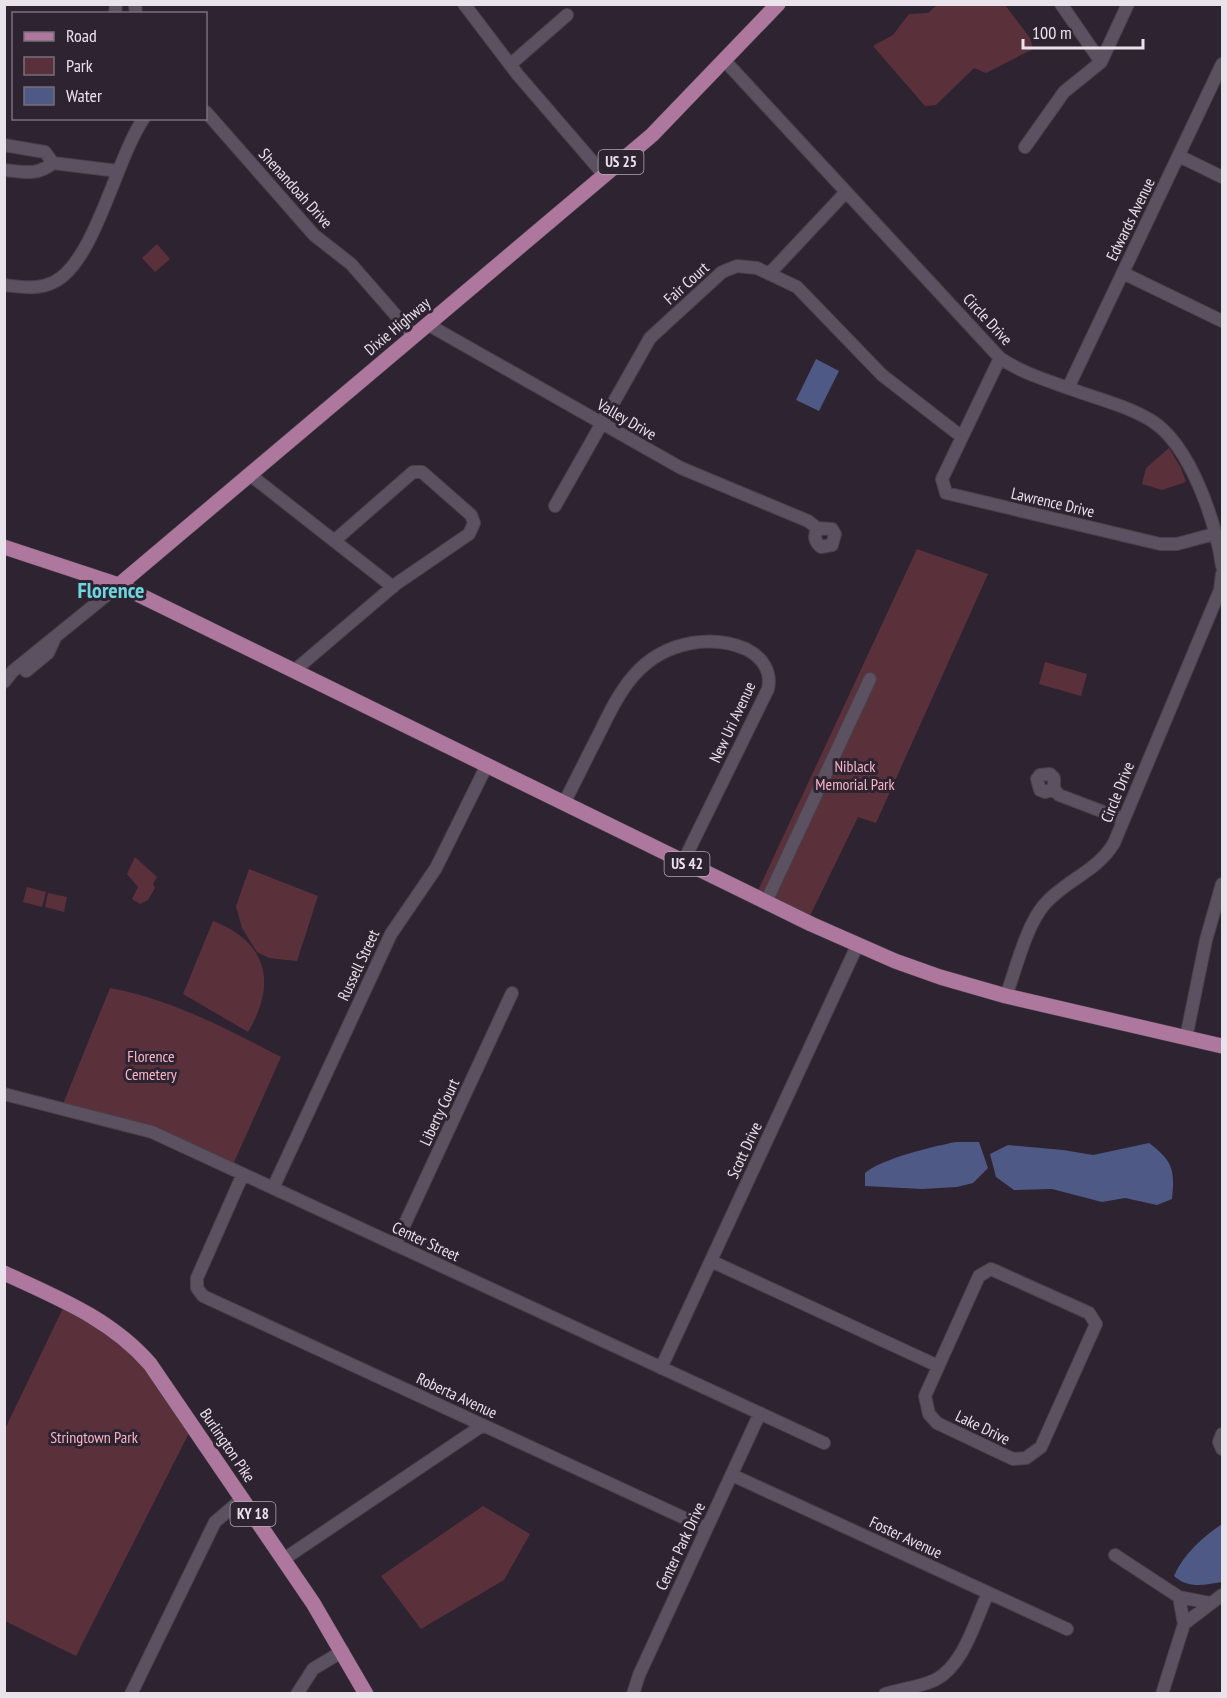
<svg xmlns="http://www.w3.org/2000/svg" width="1227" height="1698" viewBox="0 0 1227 1698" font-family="'PT Sans Narrow',sans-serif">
	<rect width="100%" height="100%" fill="#2e2331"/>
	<path fill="#5a313b" d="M1005,5L1030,38L1033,49L986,73L974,68L936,105L925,106L873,46L893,35L909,14L928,13L937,5Z
		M157,244L170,259L155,272L142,258Z
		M1169,448L1181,468L1186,482L1162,490L1142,484L1146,468Z
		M917,549L988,574L876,823L858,817L807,922L755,897Z
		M1045,662L1087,674L1081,696L1039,684Z
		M135,857L157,877L153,884L155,888L148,900L140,904L132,899L138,887L127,874Z
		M249,869L318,896L297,961L269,958L257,952L242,928L236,906Z
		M27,887L46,892L42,907L23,902Z
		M48,893L67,897L64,912L45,907Z
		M213,921C268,942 277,984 248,1032L183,994Z
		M110,988C173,1000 225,1028 281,1057L231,1169L152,1132L61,1109Z
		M66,1302L107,1325L193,1425L76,1656L5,1621L4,1431Z
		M483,1506L530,1534L504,1580L421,1629L381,1576Z"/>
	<path fill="#4e5985" d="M816,359L839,371L819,411L796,400Z
		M956,1142H979L988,1168L973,1183L957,1187L922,1189L865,1186V1173C881,1159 934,1146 956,1142Z
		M1149,1143C1173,1161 1175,1170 1172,1199L1157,1205L1125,1198L1102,1202L1052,1189L1014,1190L996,1177L990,1154L1008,1145L1063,1150L1093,1155Z
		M1222,1524V1582C1204,1585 1188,1589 1174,1576C1184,1553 1202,1538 1222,1524Z"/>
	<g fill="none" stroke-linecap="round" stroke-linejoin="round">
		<defs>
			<path id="minor" d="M135,4L136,14
				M464,4L518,75L605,176
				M1061,4L1101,62
				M115,14L116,4
				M725,61L1000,358C1022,373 1046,380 1071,389C1098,399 1128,406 1152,421C1191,446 1216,523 1222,566
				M512,63L567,15
				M206,112L314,235L351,264L414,336
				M4,145L45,152L53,163
				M1025,147L1064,92L1101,62L1128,4
				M1179,156L1222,177
				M4,170C24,172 37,176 53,163L118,171
				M1123,273L1222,321
				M769,274L846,192
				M4,285C22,287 38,290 54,282C95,262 116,158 144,118
				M427,324L681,468L808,521L817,528C814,536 814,541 821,547L832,545L835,534L832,529L817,528
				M1000,358L942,479L946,493L1160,544H1177L1214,534
				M1068,388L1222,64
				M249,474L393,587
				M555,506L650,338L722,272L737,266L757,268L797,287L882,375L962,437
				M295,670L396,584L469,534L474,523L471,515L422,472H413L334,541
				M26,671L48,653L54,640
				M4,682L13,671L119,585
				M1054,789L1045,792L1040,790L1037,779L1040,775L1050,774L1054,778V789L1059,795L1122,819
				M564,803C576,780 587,757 599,734C620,690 640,652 692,643C710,640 730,642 746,649C762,657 772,671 768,689L683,862
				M766,902L870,679
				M1006,996C1016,969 1026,926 1044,905C1065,880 1097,872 1114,843L1220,590L1222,574
				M1186,1038L1206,940L1222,884
				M4,1094L152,1132L824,1443
				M243,1174L197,1278V1288L203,1296L706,1528
				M273,1188L391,934L436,868L487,765
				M395,1245L512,993
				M711,1261L938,1366
				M991,1269L1089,1313L1096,1324L1041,1447L1026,1458L1013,1459L937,1423L929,1414L925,1396L979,1276Z
				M661,1368L857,946
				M1222,1434L1219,1442L1222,1449
				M732,1475L1067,1629
				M1115,1555L1179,1597L1210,1603
				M284,1559L483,1425
				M1179,1597L1184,1624
				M131,1694L215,1522L243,1498
				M297,1694L313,1669L343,1651
				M633,1694L639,1675L760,1413
				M885,1694C901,1689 920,1687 935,1680C964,1665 975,1621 988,1593
				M1162,1694L1184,1624L1222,1595"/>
			<path id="major" d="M4,547L119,585L811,924L895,961L940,977L1006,996L1222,1046
				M119,585L652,135L778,4
				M4,1273C58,1298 111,1319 150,1364L313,1603L366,1694"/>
		</defs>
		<use href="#minor" stroke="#49404b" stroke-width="14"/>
		<use href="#major" stroke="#49404b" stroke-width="16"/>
		<use href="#minor" stroke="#5c5160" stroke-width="12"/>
		<use href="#major" stroke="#ae779d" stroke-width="15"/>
	</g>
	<g text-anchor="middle" stroke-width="6" stroke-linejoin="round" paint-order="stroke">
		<g fill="#2e2331" stroke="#b1a9b3" stroke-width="1.5">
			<rect x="598.5" y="150" width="45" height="24" rx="4.5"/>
			<rect x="664.5" y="852" width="45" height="24" rx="4.5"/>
			<rect x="230.5" y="1502" width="45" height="24" rx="4.5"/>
		</g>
		<g font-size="15" font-weight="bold" fill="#e9e2eb">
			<text x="621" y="167">US 25</text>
			<text x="687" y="869">US 42</text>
			<text x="253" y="1519">KY 18</text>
		</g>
		<g font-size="16" fill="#e9e2eb" stroke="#2e2331">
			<text transform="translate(296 188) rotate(48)" y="6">Shenandoah Drive</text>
			<text transform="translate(1130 219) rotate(-64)" y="6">Edwards Avenue</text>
			<text transform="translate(686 283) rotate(-42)" y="6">Fair Court</text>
			<text transform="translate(988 319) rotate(47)" y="6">Circle Drive</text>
			<text transform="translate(397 326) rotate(-40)" y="6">Dixie Highway</text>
			<text transform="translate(627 419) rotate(30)" y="6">Valley Drive</text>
			<text transform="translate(1053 502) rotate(13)" y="6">Lawrence Drive</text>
			<text transform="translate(732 722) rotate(-65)" y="6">New Uri Avenue</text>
			<text transform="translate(1117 792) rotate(-68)" y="6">Circle Drive</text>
			<text transform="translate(358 965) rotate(-65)" y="6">Russell Street</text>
			<text transform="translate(439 1112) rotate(-65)" y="6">Liberty Court</text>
			<text transform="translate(744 1150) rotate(-65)" y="6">Scott Drive</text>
			<text transform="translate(426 1241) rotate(25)" y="6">Center Street</text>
			<text transform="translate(457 1395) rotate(25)" y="6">Roberta Avenue</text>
			<text transform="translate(983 1427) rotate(26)" y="6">Lake Drive</text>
			<text transform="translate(228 1445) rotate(56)" y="6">Burlington Pike</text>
			<text transform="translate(906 1537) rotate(25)" y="6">Foster Avenue</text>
			<text transform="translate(680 1546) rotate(-65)" y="6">Center Park Drive</text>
		</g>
		<g font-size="16" fill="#fbb6c6" stroke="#2e2331">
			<text x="855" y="772">Niblack<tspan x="855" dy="18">Memorial Park</tspan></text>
			<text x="151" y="1062">Florence<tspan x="151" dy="18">Cemetery</tspan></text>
			<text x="94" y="1443">Stringtown Park</text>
		</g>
		<g font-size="22" font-weight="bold" fill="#6bd7e0" stroke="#2e2331">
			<text x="111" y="598">Florence</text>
		</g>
	</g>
	<rect width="1227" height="1698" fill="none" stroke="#e9e2eb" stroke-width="12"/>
	<rect x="12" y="12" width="195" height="108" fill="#2e2331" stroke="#796f7b" stroke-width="1.5"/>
	<rect x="24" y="32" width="30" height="9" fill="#ae779d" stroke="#796f7b" stroke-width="1.5"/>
	<text x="66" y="42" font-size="18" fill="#e9e2eb">Road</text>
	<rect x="24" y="57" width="30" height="18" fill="#5a313b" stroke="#796f7b" stroke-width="1.5"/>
	<text x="66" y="72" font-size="18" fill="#e9e2eb">Park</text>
	<rect x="24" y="87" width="30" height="18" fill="#4e5985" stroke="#796f7b" stroke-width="1.5"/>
	<text x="66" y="102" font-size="18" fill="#e9e2eb">Water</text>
	<path d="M1023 39v9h120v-9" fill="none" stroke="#e9e2eb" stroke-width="3"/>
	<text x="1032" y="39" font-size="18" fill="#e9e2eb" stroke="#2e2331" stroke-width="4.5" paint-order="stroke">100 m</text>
</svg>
